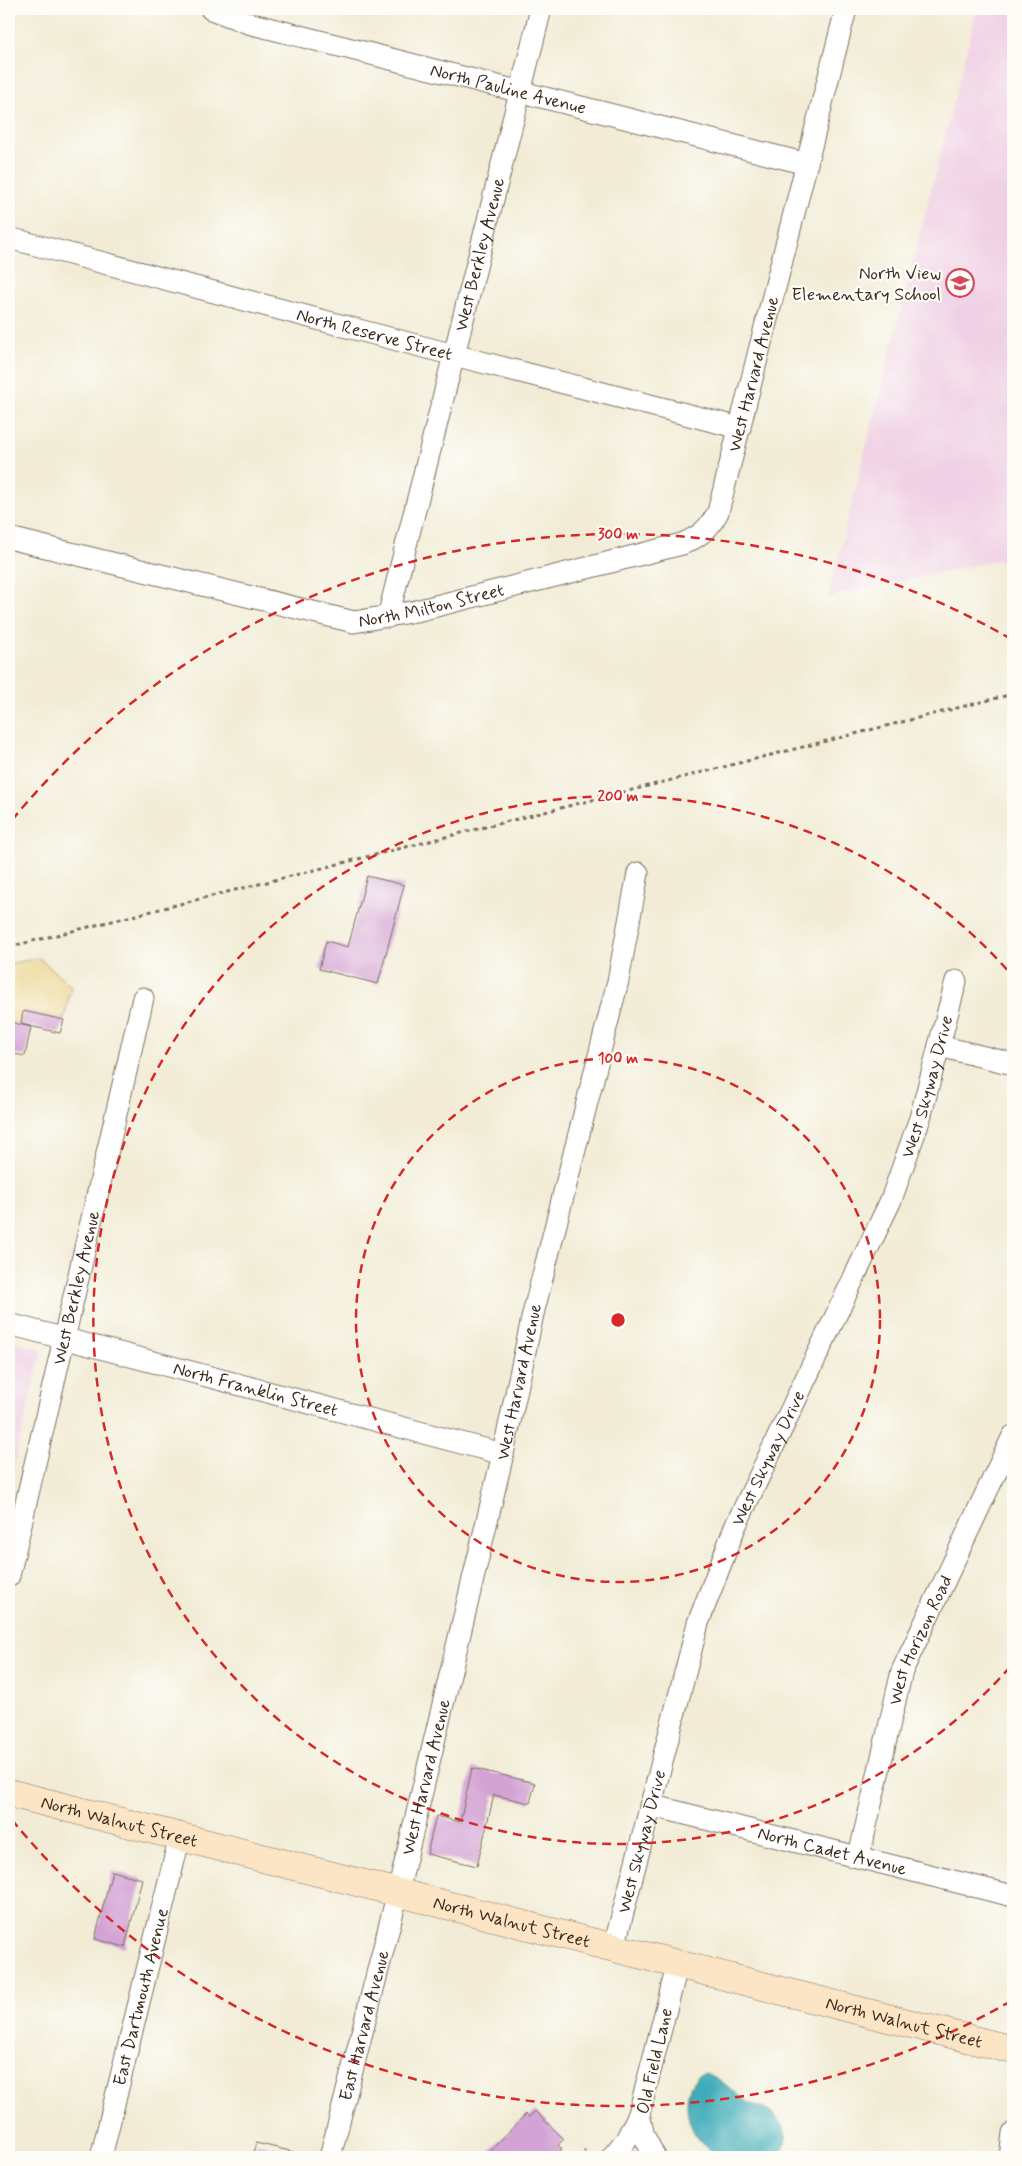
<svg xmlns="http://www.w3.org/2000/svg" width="1022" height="2166" viewBox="0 0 1022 2166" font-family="Mynerve,sans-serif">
	<rect width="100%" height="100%" fill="#fdfcf7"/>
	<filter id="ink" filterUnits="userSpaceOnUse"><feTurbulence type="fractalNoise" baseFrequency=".02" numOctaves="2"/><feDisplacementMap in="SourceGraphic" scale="10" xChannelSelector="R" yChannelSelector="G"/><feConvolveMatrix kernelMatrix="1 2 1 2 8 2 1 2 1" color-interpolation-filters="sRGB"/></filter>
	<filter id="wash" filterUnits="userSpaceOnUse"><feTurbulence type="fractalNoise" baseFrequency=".0096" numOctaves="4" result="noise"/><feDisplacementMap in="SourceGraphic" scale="20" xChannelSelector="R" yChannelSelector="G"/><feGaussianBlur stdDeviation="1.12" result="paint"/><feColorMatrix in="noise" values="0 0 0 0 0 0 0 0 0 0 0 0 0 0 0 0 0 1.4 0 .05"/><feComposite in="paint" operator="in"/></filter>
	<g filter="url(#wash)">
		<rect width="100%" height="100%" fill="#f2ecd6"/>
		<path fill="#f0d0e5" d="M977,9H1013V557L828,597Z
			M9,1341L42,1349L9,1487Z"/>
		<path fill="#eeda9e" stroke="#94825e" d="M39,958L71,986L64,1020L24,1011L21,1025L9,1022V964Z"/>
		<path fill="#3aaab7" stroke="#3a6a6a" d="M703,2073C719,2075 732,2092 745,2100C752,2105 759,2106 766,2110C787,2122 791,2137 777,2157C765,2157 732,2160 723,2157C715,2154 703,2145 698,2138C684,2122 681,2083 703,2073Z"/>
		<g id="blocks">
			<path fill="#d3a3d5" d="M367,876L404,885L378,984L319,969L326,941L348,947Z
				M23,1011L64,1020L60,1033L21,1024Z
				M9,1022L31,1027L25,1056L9,1053Z
				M472,1768L535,1783L530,1803L494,1795L477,1866L427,1854L436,1816L460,1822Z
				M112,1871L142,1879L125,1947L95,1939Z
				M535,2111L564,2139L558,2145L562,2149L554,2157H484L526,2114L529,2117Z
				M256,2143L294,2152L293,2157H252Z"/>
		</g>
	</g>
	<g filter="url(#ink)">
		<use href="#blocks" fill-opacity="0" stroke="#7b6e5e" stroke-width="1"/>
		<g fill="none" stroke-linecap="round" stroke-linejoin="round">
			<defs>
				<g id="minor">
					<path id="s1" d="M211,9L248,23L807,164"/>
					<path id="s2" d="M9,238L454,355L740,428"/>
					<path id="s3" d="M9,538L354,622L416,611L682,544C699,537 709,529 718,512L846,9"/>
					<path id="s4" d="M388,617L541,9"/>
					<path d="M939,1046L1013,1064"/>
					<path id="s5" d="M9,1324L503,1454"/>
					<path id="s6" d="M9,1576L143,998"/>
					<path id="s7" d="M650,1805L1013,1896"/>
					<path id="s8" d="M859,1856L902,1671L1013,1436"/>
					<path id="s9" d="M614,1947L698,1623L735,1527L891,1200L920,1118L956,981"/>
					<path id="s10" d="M101,2157L180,1836"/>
					<path id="s11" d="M330,2157L398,1892L503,1454L533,1314L618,981L638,873"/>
					<path d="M612,2157L626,2140L639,2114"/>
					<path d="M655,2157L644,2136L639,2114L678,1963"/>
					<path d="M1010,2157L1013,2133"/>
				</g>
				<g id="secondary">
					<path id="s12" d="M9,1793L1013,2050"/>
				</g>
			</defs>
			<use href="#minor" stroke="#7b6e5e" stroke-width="23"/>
			<use href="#secondary" stroke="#7b6e5e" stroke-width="29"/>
			<path stroke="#7b6e5e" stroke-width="3" stroke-dasharray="4 4" stroke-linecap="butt" d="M9,947L1013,694
				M578,2157L585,2151"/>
			<use href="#minor" stroke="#fff" stroke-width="21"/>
			<use href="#secondary" stroke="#fce5c4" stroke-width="28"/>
		</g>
	</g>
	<g fill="none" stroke="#d62828" stroke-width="2.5" stroke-dasharray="9 6">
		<circle cx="618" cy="1320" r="262"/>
		<path d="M1010 1667A524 524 0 1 1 1010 973"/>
		<path d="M1011 2001A786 786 0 0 1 12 1820M12 820A786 786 0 0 1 1011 639"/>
	</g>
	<defs>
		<symbol id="school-ring" viewBox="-11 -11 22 22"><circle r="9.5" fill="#fdfcf7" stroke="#d1495b" stroke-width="1.5"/><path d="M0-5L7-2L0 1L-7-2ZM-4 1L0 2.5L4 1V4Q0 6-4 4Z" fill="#d1495b"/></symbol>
	</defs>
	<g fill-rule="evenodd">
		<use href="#school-ring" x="944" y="267" width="32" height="32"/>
	</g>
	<g text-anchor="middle" stroke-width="4.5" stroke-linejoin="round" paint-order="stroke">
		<g font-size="18" fill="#3b2a1e" stroke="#fdfcf7">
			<text dy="6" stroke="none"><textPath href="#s1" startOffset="308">North Pauline Avenue</textPath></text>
			<text dy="6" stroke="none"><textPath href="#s4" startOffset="374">West Berkley Avenue</textPath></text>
			<text dy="6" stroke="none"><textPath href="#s2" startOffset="378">North Reserve Street</textPath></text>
			<text dy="6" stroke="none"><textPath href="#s3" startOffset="884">West Harvard Avenue</textPath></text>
			<text dy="6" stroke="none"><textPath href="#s3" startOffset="434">North Milton Street</textPath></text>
			<text dy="6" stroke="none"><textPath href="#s9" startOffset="919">West Skyway Drive</textPath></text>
			<text dy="6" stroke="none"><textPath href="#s6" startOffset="296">West Berkley Avenue</textPath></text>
			<text dy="6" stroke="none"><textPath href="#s11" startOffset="798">West Harvard Avenue</textPath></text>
			<text dy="6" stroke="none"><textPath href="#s5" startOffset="255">North Franklin Street</textPath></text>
			<text dy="6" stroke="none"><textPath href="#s9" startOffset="514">West Skyway Drive</textPath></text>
			<text dy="6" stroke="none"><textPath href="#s8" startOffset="225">West Horizon Road</textPath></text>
			<text dy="6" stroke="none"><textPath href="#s11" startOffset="392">West Harvard Avenue</textPath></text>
			<text dy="6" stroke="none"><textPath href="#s12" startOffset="114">North Walnut Street</textPath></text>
			<text dy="6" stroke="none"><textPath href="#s9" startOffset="109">West Skyway Drive</textPath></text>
			<text dy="6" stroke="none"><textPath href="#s7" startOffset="188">North Cadet Avenue</textPath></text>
			<text dy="6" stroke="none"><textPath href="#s12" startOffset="519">North Walnut Street</textPath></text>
			<text dy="6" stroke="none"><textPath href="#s10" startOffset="165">East Dartmouth Avenue</textPath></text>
			<text dy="6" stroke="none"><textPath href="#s12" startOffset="924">North Walnut Street</textPath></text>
			<text dy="6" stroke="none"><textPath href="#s11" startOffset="136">East Harvard Avenue</textPath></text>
			<text transform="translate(654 2061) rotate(-77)" y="6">Old Field Lane</text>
		</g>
		<g font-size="18" fill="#3b2a1e" stroke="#fdfcf7" text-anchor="end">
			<text x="941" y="279">North View<tspan x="941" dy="21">Elementary School</tspan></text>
		</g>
	</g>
	<circle cx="618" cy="1320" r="8" fill="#d62828" stroke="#fdfcf7" stroke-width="2.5"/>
	<g font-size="15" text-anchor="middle" font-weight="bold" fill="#d62828" stroke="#fdfcf7" stroke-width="4.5" stroke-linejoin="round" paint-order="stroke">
		<text x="618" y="539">300 m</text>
		<text x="618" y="801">200 m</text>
		<text x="618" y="1063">100 m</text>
	</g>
	<rect width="1022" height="2166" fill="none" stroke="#fdfcf7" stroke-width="30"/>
</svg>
